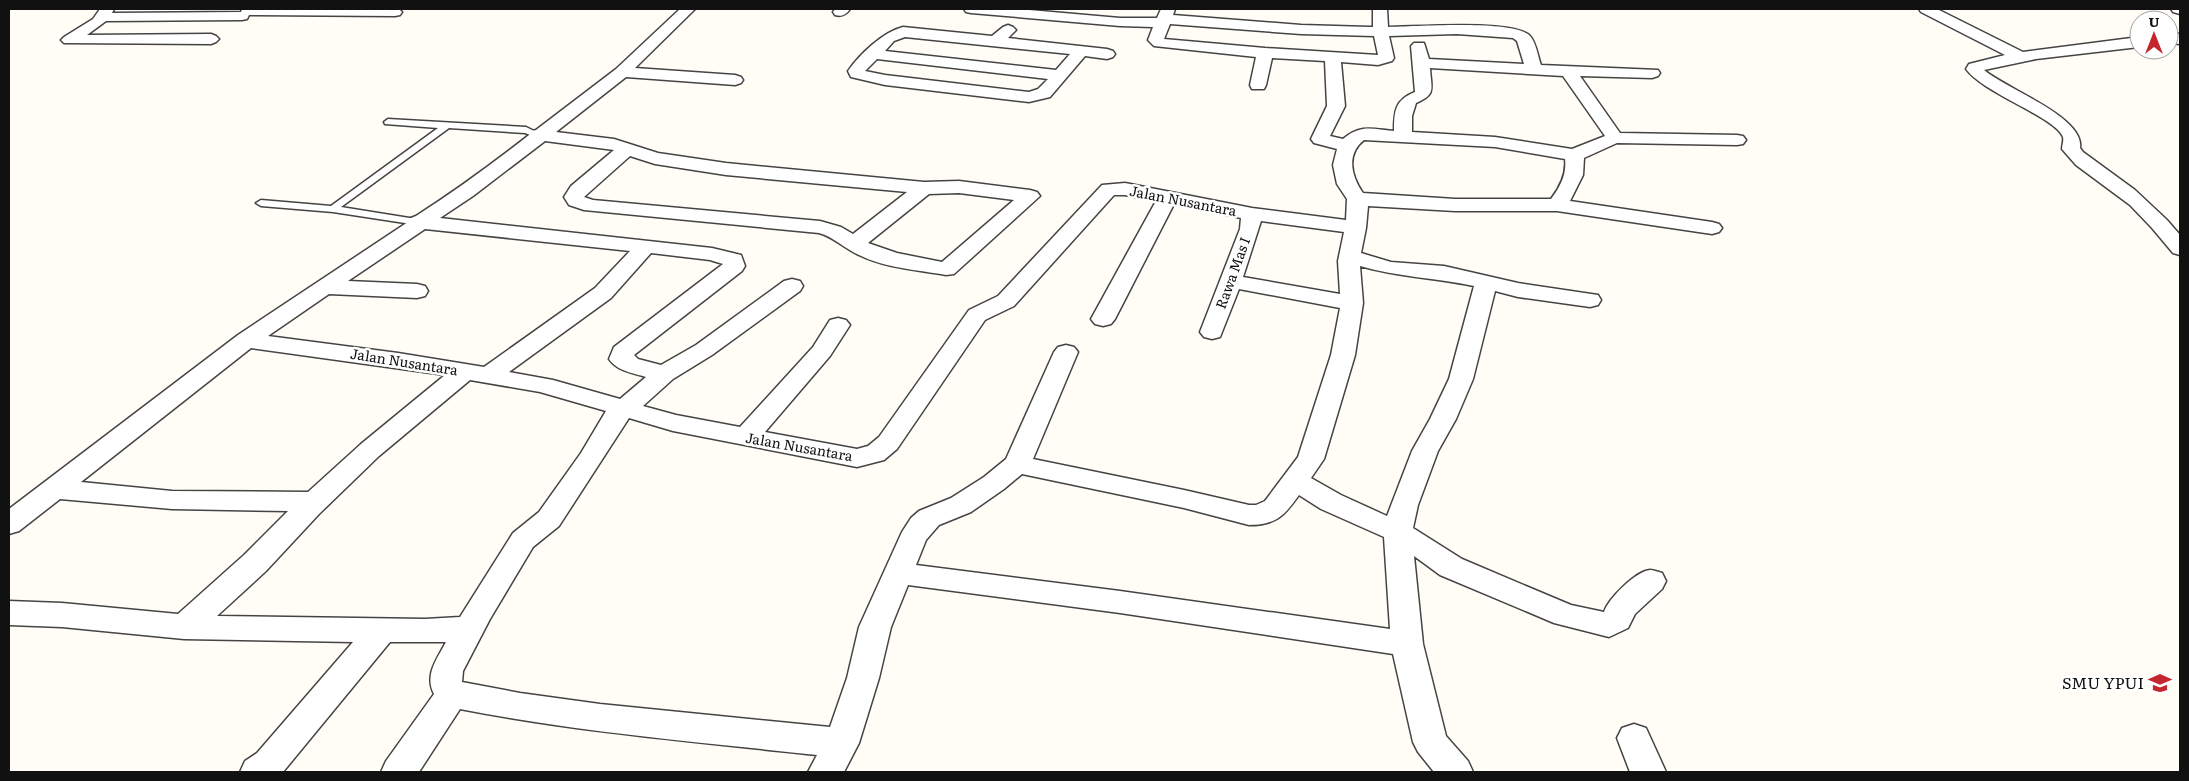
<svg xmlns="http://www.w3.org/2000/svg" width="2189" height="781" viewBox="0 0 2189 781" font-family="Literata,serif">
	<rect width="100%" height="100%" fill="#fffdf5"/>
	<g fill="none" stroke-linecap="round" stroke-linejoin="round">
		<defs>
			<path id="lane" d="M388,119L526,127L542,135L538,138L525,133L449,128L341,207L422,220V224L418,225L333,212L261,206L256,203L261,200L331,206L438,128L385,124L384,122Z"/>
			<path id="street" d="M100,9H114L112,13L241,12L242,9H399L402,12L400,15L395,16L249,15L247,19L242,20L106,21L87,35L211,34L216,36L219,39L216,42L211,44L64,43L61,40L64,37L93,19Z
				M680,9H695L635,68L735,75L741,77L743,80L741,83L735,85L626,77L556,132L614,139L658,153L726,163L924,182L959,181L1030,190L1037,192L1040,196L954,274L946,275C918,270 885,268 859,255C845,249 834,237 819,233L584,210L569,205L564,197L571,186L614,150L545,141L473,196L440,218L712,248L741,255L745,266L742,271L634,355L638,359L661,365L696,345L784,281L792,279L800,281L803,286L800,291L712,355L673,379L643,406L676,415L740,427L813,347L830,320L838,318L846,320L850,325L830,356L765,432L857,449L868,446L879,437L969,310L998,296L1102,185L1125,183L1252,208L1346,220L1347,199L1337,184L1333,165L1337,149L1314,143L1311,139L1327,106L1325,61L1272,58L1266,85L1264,89H1252L1250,85L1256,57L1154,46L1148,40L1153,27L1120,26L971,13L966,12L964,9H1018L1120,18H1157L1161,9H1175L1173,15L1301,25L1369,27H1373V9H1387L1388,27C1414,27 1514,19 1530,36C1536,42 1538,57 1541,65L1658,70L1660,73L1658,76L1652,78L1580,76L1620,133L1737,135L1743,136L1746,140L1743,144L1737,145L1617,143L1584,158L1583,175L1570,201L1712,222L1719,224L1722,228L1719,232L1712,234L1557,211H1455L1368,206L1366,228L1361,253L1391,262L1444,266L1518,283L1598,295L1601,300L1598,305L1590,307L1518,297L1495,291L1473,379L1456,419L1438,451L1418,505L1413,528L1462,559L1571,605L1604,612C1608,599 1636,571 1650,570C1654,570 1658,572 1662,573L1666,581L1662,589L1635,614L1628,628L1609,637L1554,623L1440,575L1414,556L1423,644L1446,736L1468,761L1473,772H1434L1418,752L1413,742L1393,654L1120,613L908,585L891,627L879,678L859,743L844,772H808L817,755C698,742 578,732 460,709L419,772H381L386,761L434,694C424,675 437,659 446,642H390L283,772H240L245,761L257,753L353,642L184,639L62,627L9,625V601L62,603L178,614L244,555L288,511L172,509L60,499L19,531L9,534V509L238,335L408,222L411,218L416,216C455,191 492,164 529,135L532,131L536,130L616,69ZM1170,24L1301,34L1374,36L1378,55L1265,48L1164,39ZM1457,34L1513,38L1517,41L1524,64L1429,59L1424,43H1414L1411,46L1415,92C1395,100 1394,111 1394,131C1372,129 1361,124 1343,139L1330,136L1345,106L1341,62L1378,65L1392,61L1394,58L1389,36ZM1430,68L1563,76L1605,136L1572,149L1495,137L1412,132V116L1416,103C1437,94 1431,89 1430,68ZM1364,140L1495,147L1565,159C1567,174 1560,187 1551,199H1455L1363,193C1351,176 1346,154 1364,140ZM630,156L655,164L726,175L907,192L853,234L841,227L820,221L593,200L584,197ZM959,193L1014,200L942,262L897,253L868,243L929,194ZM1114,195H1125L1156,201L1091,319L1095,324L1103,326L1111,324L1115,319L1174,204L1241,218L1240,229L1200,332L1204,337L1212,339L1220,337L1239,289L1340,308L1331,355L1298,457L1265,501L1256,505H1249L1184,490L1033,459L1078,352L1074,347L1066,345L1058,347L1054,352L1006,459L984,477L951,498L919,511L911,518L902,532L859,627L847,678L830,727L600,704L520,693L462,682L463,671L490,619L533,547L559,526L629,418L673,431L857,467L884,460L897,449L985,320L1014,306ZM1261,221L1344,232L1338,261L1340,294L1243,277ZM425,229L630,251L595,288L484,367L398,353L268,336L329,294L417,298L425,296L428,291L425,286L417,284L348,281ZM651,253L710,260L723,264L614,347L609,359C617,371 633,373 646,377L620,399L553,380L509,372L611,298ZM1360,266C1398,277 1436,278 1474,286L1449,379L1430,419L1412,451L1387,516L1341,495L1311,478L1324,459L1355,355L1363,303ZM251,348L445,375L361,444L308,492L172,491L81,482ZM470,380L540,392L606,411L581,453L539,512L513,533L460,617L425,619L217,616L266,571L319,514L379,456ZM1022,474L1184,508L1249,525C1276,525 1284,516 1299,495L1321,509L1384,537L1390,629L1120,591L916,565L926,540L939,525L971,512L1004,489Z
				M835,9H850C846,15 842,17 835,15L833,12Z
				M1919,9H1937L2023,52L2139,37V47L2036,59L1984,70C2006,89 2085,117 2080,148L2083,152L2135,190L2167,220L2180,235V255L2173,253L2152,228L2130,205L2076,165L2062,149C2062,145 2064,141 2063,137C2055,117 1983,93 1966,69L1969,64L2005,55L1921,12Z
				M2171,9H2180V14L2173,12Z
				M1008,25L1013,27L1016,30L1008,38L1107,49L1113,51L1115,54L1113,57L1107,59L1085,56L1050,97L1029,102L885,85L851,77L848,71C860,54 883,32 903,27L992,36L1003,27ZM905,37L1070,54L1056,70L885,51L894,41ZM877,59L1048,79L1038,89L1029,92L885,75L865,71Z
				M2169,33L2180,34V44L2169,43Z
				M1634,724L1646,728L1666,772H1630L1617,738L1622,728Z"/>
		</defs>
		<use href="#lane" stroke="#444" stroke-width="3"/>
		<use href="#street" stroke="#444" stroke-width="3"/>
		<use href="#lane" fill="#fff" fill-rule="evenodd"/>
		<use href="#street" fill="#fff" fill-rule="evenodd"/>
	</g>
	<defs>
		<symbol id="school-bare" viewBox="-9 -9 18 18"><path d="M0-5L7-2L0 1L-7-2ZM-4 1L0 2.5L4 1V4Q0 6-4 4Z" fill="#c4262e" stroke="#fff" stroke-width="2.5" paint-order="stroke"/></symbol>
	</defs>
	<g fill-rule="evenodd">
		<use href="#school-bare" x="2144" y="667" width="32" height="32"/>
	</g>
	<g text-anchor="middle" stroke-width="5" stroke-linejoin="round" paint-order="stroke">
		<g font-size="14" fill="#111" stroke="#fff">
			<text transform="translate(1183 201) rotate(11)" y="5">Jalan Nusantara</text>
			<text transform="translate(1233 273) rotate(-70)" y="5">Rawa Mas I</text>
			<text transform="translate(404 362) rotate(9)" y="5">Jalan Nusantara</text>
			<text transform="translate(799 447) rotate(10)" y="5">Jalan Nusantara</text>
		</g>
		<g font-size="16" fill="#111" stroke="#fff" text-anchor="end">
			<text x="2144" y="689">SMU YPUI</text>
		</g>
	</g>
	<rect width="2189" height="781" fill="none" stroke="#111111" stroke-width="20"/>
	<g transform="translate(2154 35)"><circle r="24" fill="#ffffff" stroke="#a0a0a0"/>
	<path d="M0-4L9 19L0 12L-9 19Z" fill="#c4262e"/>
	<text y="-8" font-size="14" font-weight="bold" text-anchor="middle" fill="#111111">U</text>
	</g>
</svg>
